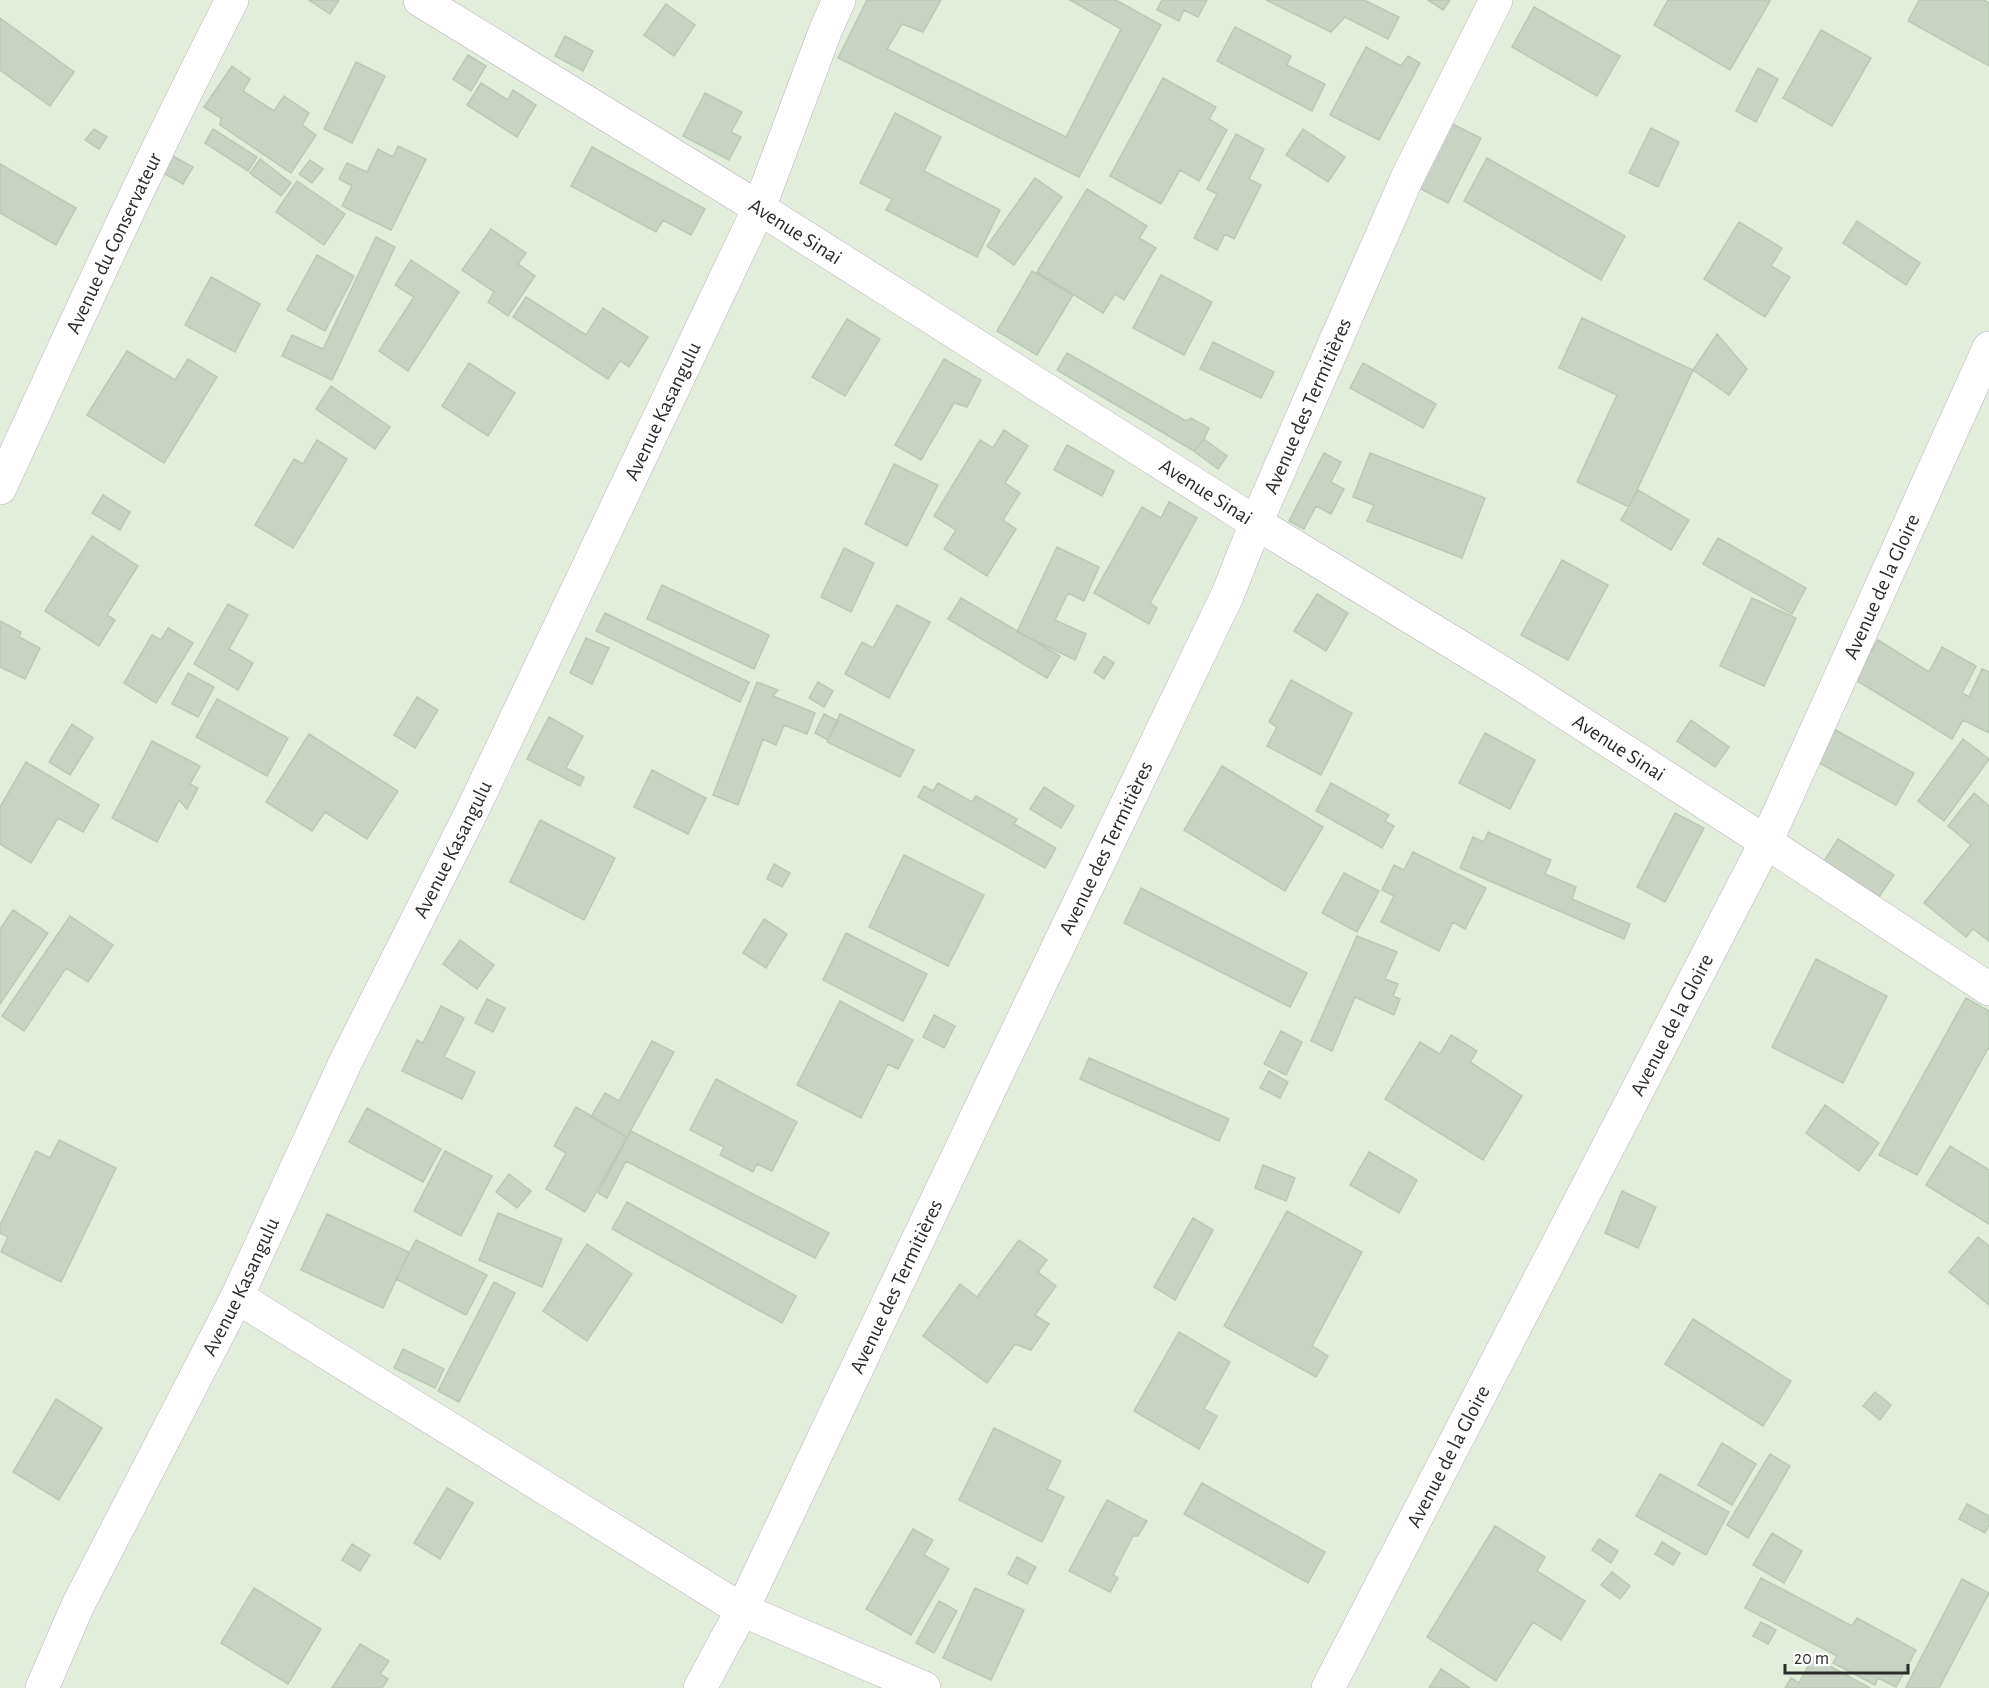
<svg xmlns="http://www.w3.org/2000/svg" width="1989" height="1688" viewBox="0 0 1989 1688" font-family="'Alegreya Sans',sans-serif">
	<rect width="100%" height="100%" fill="#e2eedb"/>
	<path fill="#c8d3c4" stroke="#bac9b5" stroke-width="1.5" d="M309,0H339L330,14Z
		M867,0H941L923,32L902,24L887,49L1066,137L1121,29L1070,0H1116L1161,25L1079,177L838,58Z
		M1162,0H1207L1198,17L1184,10L1179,21L1157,10Z
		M1266,0H1364L1399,17L1388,39L1345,17L1331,32Z
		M1428,0H1450L1443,10Z
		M1668,0H1768L1770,1L1730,70L1654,25Z
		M1919,0H1983L1989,3V66L1908,21Z
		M666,4L695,25L674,56L644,35Z
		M1534,7L1620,56L1597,96L1512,47Z
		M0,18L74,72L50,106L0,70Z
		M1235,27L1291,56L1287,65L1325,84L1312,111L1217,61Z
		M1821,30L1871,58L1832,126L1783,98Z
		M565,36L593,51L583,71L555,56Z
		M1366,47L1401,66L1408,56L1420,63L1379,140L1330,115Z
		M468,55L486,66L471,91L453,79Z
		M356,62L385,76L352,143L324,129Z
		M232,66L250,79L243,91L274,111L284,96L309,113L302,125L316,135L291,173L220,125L221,118L204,107Z
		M1758,68L1778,79L1756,122L1736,111Z
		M1163,78L1216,107L1209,119L1227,130L1199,181L1180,170L1161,204L1110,176Z
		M481,83L508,100L513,90L536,105L517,137L467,105Z
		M705,93L742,112L731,132L741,137L729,160L683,136Z
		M895,113L941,137L924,171L1000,210L977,257L886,210L892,199L860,183Z
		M1444,120L1481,138L1448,203L1411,184Z
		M1651,128L1679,142L1658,187L1629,173Z
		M94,129L107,137L99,149L85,140Z
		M213,129L257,157L248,171L205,143Z
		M1303,129L1345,157L1328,182L1286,155Z
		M1236,134L1264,149L1249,179L1261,185L1234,239L1225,234L1217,250L1194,238L1217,194L1207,189Z
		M398,146L426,159L391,230L342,206L352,186L339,179L347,163L367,172L378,149L393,157Z
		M592,147L705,209L691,235L663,220L656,232L571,186Z
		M165,152L193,167L183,184L156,169Z
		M1487,158L1625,236L1601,280L1464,201Z
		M260,159L291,183L281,196L250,173Z
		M310,160L323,169L312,183L299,174Z
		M0,164L76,208L56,245L0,213Z
		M1035,178L1062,197L1014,265L987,246Z
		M297,181L345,214L324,245L276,212Z
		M1087,189L1147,226L1139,238L1156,248L1124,300L1115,294L1103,313L1037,272Z
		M1857,221L1920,263L1906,285L1843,243Z
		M1739,222L1782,248L1771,266L1790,277L1765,317L1704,279Z
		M491,229L526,253L518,264L535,276L508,316L488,302L494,292L462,270Z
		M376,237L395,247L332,380L282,356L292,335L323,349Z
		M317,255L354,276L325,331L287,310Z
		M411,260L459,292L408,371L379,351L414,297L395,285Z
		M1032,271L1073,295L1037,355L997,331Z
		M1161,275L1212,302L1184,355L1133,328Z
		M211,277L260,304L235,352L185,325Z
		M526,297L586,335L603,308L648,337L629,367L620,361L608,379L513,317Z
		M1582,318L1693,370L1629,507L1577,482L1617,395L1559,368Z
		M847,319L880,339L845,396L812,377Z
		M1717,334L1747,369L1729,395L1693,370Z
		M1213,342L1274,372L1261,398L1200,369Z
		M127,351L175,380L188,359L217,377L164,463L87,415Z
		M1067,353L1186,421L1191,418L1209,428L1204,439L1194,451L1057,370Z
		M944,359L981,380L967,407L954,403L921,460L895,445Z
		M469,363L515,393L488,436L442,406Z
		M1363,363L1436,404L1423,428L1350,388Z
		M331,386L390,427L375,449L316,409Z
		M1004,430L1028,446L1005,483L1020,493L1003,520L1016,529L987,576L944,549L956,530L934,516L980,440L993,448Z
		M1204,439L1227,456L1218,469L1194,451Z
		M317,440L347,459L293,548L255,525L294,459L303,464Z
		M1067,445L1114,471L1102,496L1054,470Z
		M1324,453L1341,462L1331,482L1344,489L1331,514L1316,506L1304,529L1289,521Z
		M1370,453L1485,498L1462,558L1367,521L1374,505L1353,497Z
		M894,464L938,485L907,546L865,524Z
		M1638,490L1689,520L1671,550L1621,520Z
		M103,495L130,512L120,530L92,513Z
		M1169,502L1197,518L1150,603L1157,608L1149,624L1094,593L1142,507L1161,518Z
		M92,536L138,566L107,615L115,620L99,646L45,611Z
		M1718,538L1806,588L1792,614L1703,564Z
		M1057,547L1099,567L1084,601L1068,593L1055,620L1086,634L1075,660L1017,632Z
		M844,548L874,563L851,612L821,597Z
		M1562,560L1608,585L1568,660L1521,635Z
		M662,585L769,635L754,669L647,619Z
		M1317,594L1348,613L1326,651L1294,631Z
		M961,598L1060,656L1047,678L948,619Z
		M1752,598L1796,618L1764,686L1720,666Z
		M228,604L248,615L229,649L253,663L238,690L194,664Z
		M897,605L930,622L889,698L845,674L862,642L873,648Z
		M605,613L749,682L740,702L596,631Z
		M0,621L21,632L19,637L40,648L25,679L0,667Z
		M168,628L193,643L156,703L124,683L152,635L161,640Z
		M586,638L609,648L592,684L570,673Z
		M1878,640L1929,672L1942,647L1976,666L1962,693L1969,697L1982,669L1989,672V733L1963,720L1952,739L1854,679Z
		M1104,656L1114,663L1104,679L1094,672Z
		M188,673L214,687L198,717L172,704Z
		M1291,680L1352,713L1321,775L1267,746L1277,727L1269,722Z
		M757,682L778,690L773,696L815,713L807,734L784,725L776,745L763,739L738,805L713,795Z
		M818,682L833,691L824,707L809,698Z
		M417,697L438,710L415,748L394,735Z
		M217,699L288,738L267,776L196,737Z
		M824,714L838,721L828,740L815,733Z
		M840,714L914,750L900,777L827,742Z
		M549,717L583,736L566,768L584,777L580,786L527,759Z
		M1691,720L1729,747L1715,767L1677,741Z
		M72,724L93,738L70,775L49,762Z
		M1830,727L1914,773L1896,805L1812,759Z
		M1485,733L1535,760L1510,809L1459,783Z
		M309,734L398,791L367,839L325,812L312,831L266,802Z
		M1963,739L1989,759L1944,821L1918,801Z
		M152,741L200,766L190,784L198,788L187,809L179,800L157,842L112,818Z
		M26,762L99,805L83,832L58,818L31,863L0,844V807Z
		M1222,766L1323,827L1285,891L1184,830Z
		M652,770L706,798L688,834L634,807Z
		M938,783L972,802L976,796L1017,819L1014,824L1056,848L1045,868L918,797L924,786L933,791Z
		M1331,783L1389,815L1385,821L1394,826L1382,848L1316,811Z
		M1044,787L1074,806L1061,828L1030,809Z
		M1974,793L1989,806V941L1973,929L1966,937L1924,903L1971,845L1948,826Z
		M1675,813L1704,828L1665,902L1637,887Z
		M540,820L615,858L584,920L510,882Z
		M1488,832L1551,860L1545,874L1576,887L1572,899L1630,924L1624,939L1460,868L1473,837L1484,842Z
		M1838,839L1894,875L1879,897L1824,861Z
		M1413,852L1486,888L1465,929L1453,922L1439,951L1381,922L1394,896L1382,890L1394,865L1404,870Z
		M904,855L984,895L948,966L869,927Z
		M774,864L790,873L782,887L767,879Z
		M1344,873L1379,891L1357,932L1322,913Z
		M1141,888L1307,973L1290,1007L1124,923Z
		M13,910L48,933L0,1004V929Z
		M70,916L113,945L88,982L66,968L24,1031L2,1016Z
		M764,919L787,934L766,968L743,953Z
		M846,933L927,974L903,1021L823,980Z
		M1357,936L1397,952L1385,979L1398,984L1393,996L1400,999L1394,1015L1355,997L1332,1051L1311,1041Z
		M460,940L494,965L477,989L443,964Z
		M1816,959L1887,996L1843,1083L1772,1047Z
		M1966,998L1989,1011V1047L1917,1175L1879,1155Z
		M487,999L505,1008L493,1032L475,1023Z
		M840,1001L913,1040L898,1069L888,1064L861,1118L797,1085Z
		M441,1006L464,1018L444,1057L475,1072L462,1099L402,1071L417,1040L423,1043Z
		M934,1015L955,1026L944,1048L923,1037Z
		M1281,1031L1302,1042L1286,1075L1264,1064Z
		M1451,1035L1477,1051L1470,1062L1522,1096L1483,1160L1385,1099L1420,1042L1440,1054Z
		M652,1041L674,1052L627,1137L591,1117L605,1093L619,1101Z
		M1089,1058L1229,1119L1219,1141L1080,1079Z
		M1269,1071L1288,1082L1280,1098L1260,1088Z
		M716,1079L797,1122L772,1171L757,1164L753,1172L720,1155L724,1147L690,1130Z
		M1825,1105L1879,1143L1859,1171L1806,1133Z
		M576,1107L627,1137L585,1212L546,1189L566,1153L554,1146Z
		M367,1108L441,1149L423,1182L349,1142Z
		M631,1131L829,1233L815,1258L626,1161L607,1198L598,1193Z
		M59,1140L116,1168L61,1282L1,1252L8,1237L0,1233V1225L36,1151L50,1158Z
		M1950,1146L1989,1170V1224L1926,1185Z
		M445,1151L492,1176L461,1236L414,1211Z
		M1369,1152L1417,1180L1399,1213L1350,1185Z
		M1263,1165L1295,1178L1286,1201L1255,1188Z
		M509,1174L531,1191L517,1208L496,1192Z
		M1622,1191L1656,1207L1638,1248L1605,1233Z
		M627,1202L796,1296L782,1323L612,1229Z
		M1287,1211L1362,1252L1312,1346L1328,1356L1316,1377L1224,1326Z
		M498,1213L562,1239L542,1287L479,1260Z
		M327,1214L409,1252L383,1308L301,1270Z
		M1193,1218L1213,1230L1175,1300L1154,1287Z
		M1978,1237L1989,1246V1305L1949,1272Z
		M416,1240L487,1275L466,1315L396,1279Z
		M1019,1240L1047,1260L1038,1272L1056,1286L1035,1315L1049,1324L1031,1350L1015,1344L987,1383L923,1336L960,1284L977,1297Z
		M587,1244L632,1274L587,1341L543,1311Z
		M494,1282L515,1293L459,1402L438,1391Z
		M1693,1319L1791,1381L1763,1426L1665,1364Z
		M1179,1332L1230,1362L1204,1409L1217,1416L1199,1449L1134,1411Z
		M403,1349L444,1369L435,1388L394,1368Z
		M1875,1392L1891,1405L1880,1420L1863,1406Z
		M56,1399L102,1428L59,1500L13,1472Z
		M994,1428L1061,1461L1047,1489L1064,1497L1042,1542L959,1500Z
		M1722,1443L1756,1464L1732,1505L1698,1485Z
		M1770,1454L1790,1466L1748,1538L1727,1525Z
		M1660,1474L1729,1512L1706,1555L1636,1516Z
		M1202,1483L1325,1552L1308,1583L1184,1514Z
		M447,1488L473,1503L440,1559L414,1543Z
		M1107,1500L1147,1521L1138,1536H1133L1113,1575L1118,1578L1110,1592L1069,1571Z
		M1967,1504L1989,1516V1525L1985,1533L1959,1519Z
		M1495,1526L1545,1557L1537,1571L1585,1601L1561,1640L1533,1622L1496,1681L1427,1637Z
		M913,1529L933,1540L924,1555L949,1569L911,1635L866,1609Z
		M1772,1533L1802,1551L1784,1583L1753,1565Z
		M1599,1539L1618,1551L1611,1563L1592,1550Z
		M1662,1542L1680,1553L1673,1565L1655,1554Z
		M352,1544L370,1555L360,1571L342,1560Z
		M1017,1557L1036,1567L1027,1584L1008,1574Z
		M1612,1572L1630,1586L1620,1599L1601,1585Z
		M1761,1578L1852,1626L1857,1618L1916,1650L1896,1687L1878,1678L1875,1685L1833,1663L1837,1656L1745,1608Z
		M1962,1579L1989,1593L1939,1688H1908L1906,1687Z
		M254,1588L321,1629L288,1684L221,1643Z
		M975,1588L1024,1610L991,1680L943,1658Z
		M939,1601L957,1611L934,1653L916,1643Z
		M1761,1622L1776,1630L1768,1644L1753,1636Z
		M360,1644L389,1661L380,1674L388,1679L382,1688H332Z
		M1813,1657L1870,1688H1785L1791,1678L1799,1683Z
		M1441,1669L1470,1688H1429Z"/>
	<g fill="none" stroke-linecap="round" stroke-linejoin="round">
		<defs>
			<g id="minor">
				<path id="s1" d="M420,0L759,208L1256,523L1516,681L1766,842L1989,989"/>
				<path id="s2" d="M0,488C75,324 150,160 232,0"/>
				<path d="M237,1297L742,1610L924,1688"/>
				<path id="s3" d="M42,1688L78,1605L237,1297L346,1061L471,813L759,208L826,29L839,0"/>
				<path id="s4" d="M700,1688L742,1610L993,1082L1227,596L1256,523L1407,178L1496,0"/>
				<path id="s5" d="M1328,1688L1766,842L1989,348"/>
			</g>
		</defs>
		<use href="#minor" stroke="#beb0c0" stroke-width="34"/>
		<use href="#minor" stroke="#fff" stroke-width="33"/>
	</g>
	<g text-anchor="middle" stroke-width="4.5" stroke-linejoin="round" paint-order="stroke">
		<g font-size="21" fill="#2b2b2b" stroke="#fff">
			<text dy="7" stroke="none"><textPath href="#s1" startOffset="441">Avenue Sinai</textPath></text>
			<text dy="7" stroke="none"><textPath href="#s2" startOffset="270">Avenue du Conservateur</textPath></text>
			<text dy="7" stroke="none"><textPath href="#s4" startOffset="1419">Avenue des Termitières</textPath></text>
			<text dy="7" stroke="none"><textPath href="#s3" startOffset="1420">Avenue Kasangulu</textPath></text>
			<text dy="7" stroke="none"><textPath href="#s1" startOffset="927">Avenue Sinai</textPath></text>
			<text dy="7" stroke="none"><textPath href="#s5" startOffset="1233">Avenue de la Gloire</textPath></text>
			<text dy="7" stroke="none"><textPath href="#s1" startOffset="1413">Avenue Sinai</textPath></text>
			<text dy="7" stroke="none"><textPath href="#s4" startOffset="933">Avenue des Termitières</textPath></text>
			<text dy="7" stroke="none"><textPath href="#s3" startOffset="934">Avenue Kasangulu</textPath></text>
			<text dy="7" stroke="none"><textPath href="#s5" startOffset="747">Avenue de la Gloire</textPath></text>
			<text dy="7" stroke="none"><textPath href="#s3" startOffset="448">Avenue Kasangulu</textPath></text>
			<text dy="7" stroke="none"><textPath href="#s4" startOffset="447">Avenue des Termitières</textPath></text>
			<text dy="7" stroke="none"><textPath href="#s5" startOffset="261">Avenue de la Gloire</textPath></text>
		</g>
	</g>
	<path d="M1785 1664v9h123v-9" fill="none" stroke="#2b2b2b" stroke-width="3"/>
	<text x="1794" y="1664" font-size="18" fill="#2b2b2b" stroke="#ffffff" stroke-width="4.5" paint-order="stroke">20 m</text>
</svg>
